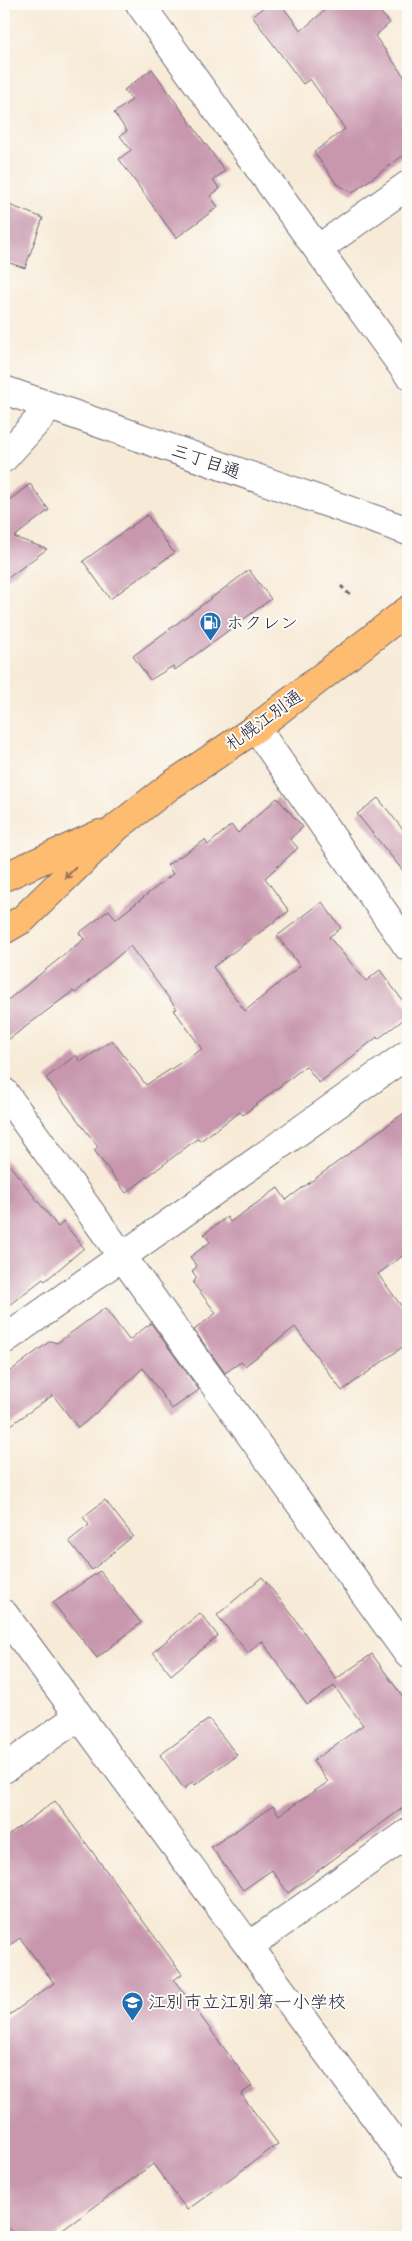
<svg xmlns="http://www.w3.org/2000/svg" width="412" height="2241" viewBox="0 0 412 2241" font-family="Pangolin,'Klee One',sans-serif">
	<rect width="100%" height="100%" fill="#fdfcf7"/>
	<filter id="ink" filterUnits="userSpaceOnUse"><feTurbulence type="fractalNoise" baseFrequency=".02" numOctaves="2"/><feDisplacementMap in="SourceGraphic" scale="10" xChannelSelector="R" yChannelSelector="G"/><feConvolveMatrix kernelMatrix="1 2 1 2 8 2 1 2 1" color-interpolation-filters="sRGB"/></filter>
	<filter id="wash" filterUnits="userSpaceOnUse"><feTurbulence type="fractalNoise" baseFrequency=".0096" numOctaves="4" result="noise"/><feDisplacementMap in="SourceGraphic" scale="20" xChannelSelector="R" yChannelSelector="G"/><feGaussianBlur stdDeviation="1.12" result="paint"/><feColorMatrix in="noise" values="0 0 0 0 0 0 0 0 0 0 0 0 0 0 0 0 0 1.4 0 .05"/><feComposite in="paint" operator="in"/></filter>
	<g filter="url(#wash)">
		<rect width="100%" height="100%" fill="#f7ebd8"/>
		<g id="blocks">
			<path fill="#c897ae" d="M268,4H281L301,31L332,4H373L390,23L375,36L408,82V152L352,193L336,183L314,152L345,129L310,79L303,84L252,16Z
				M152,69L225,171L213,180L220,189L210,196L218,207L176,238L119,159L131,150L120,136L127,131L114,113L132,100L124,90Z
				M4,203L43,218L25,268L4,261Z
				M30,484L49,510L14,537L47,549L4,581V504Z
				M147,515L174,553L110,599L83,561Z
				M249,570L271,599L175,670L173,666L150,680L133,656Z
				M277,798L303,827L290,839L298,848L265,878L289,911L213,967L245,1011L300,966L277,936L322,902L341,928L329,937L366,981L380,970L408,1008V1016L378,1039L377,1037L319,1083L306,1066L243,1115L240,1112L200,1141L197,1139L126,1193L94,1150L98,1147L46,1078L76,1055L81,1062L112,1040L146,1085L202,1049L174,1010L177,1009L130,946L75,993L73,991L4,1043V1003L84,939L79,933L109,910L116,919L173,874L167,865L205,840L208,845L231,825L238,833Z
				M378,798L408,836V877L357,814Z
				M408,1110V1252L378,1274L408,1315V1343L342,1391L295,1327L245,1366L241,1362L225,1373L194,1330L216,1313L193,1283L197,1277L192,1272L197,1266L190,1257L210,1242L204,1234L227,1217L230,1222L278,1188L286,1200Z
				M4,1158L58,1227L63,1222L84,1248L45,1281L43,1279L4,1309Z
				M105,1308L129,1340L151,1323L199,1390L172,1409L143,1368L95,1414L78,1428L53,1395L4,1430V1376L50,1341L57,1343Z
				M105,1500L133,1536L92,1570L69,1541L89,1525L83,1517Z
				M100,1571L141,1623L97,1658L53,1603Z
				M262,1577L293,1616L336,1679L372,1654L408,1704V1804L288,1893L272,1870L243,1890L211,1847L273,1806L279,1815L328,1782L313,1761L363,1725L334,1686L307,1705L262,1641L248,1653L217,1615Z
				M200,1613L218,1636L171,1675L153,1652Z
				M209,1719L237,1755L195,1785L192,1782L184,1789L160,1755Z
				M55,1801L182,1974L174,1980L252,2086L241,2094L278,2144L187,2210L153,2164L53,2237H15L4,2222V2019L54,1983L20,1938L4,1949V1838Z"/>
		</g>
	</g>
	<g filter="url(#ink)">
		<use href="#blocks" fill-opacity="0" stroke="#6d6872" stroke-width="1"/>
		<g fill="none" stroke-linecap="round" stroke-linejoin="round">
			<defs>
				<path id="minor" d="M140,4L408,374
					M318,249L408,185
					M4,390L408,531
					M4,458L50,407
					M256,728L408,947
					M4,1092L408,1654
					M4,1340L408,1054
					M4,1614L408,2162
					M4,1769L79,1716
					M249,1946L408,1833"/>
				<path id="highway" d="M4,877L100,834
					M4,930L23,919L117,827L170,786L256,728L408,610"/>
			</defs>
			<use href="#minor" stroke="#6d6872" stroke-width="30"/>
			<use href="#highway" stroke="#6d6872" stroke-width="30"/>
			<path stroke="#6d6872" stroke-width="3" stroke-dasharray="4 4" stroke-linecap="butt" d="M341,586L351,596"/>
			<use href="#minor" stroke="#fff" stroke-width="28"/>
			<use href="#highway" stroke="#febc71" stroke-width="28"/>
		</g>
		<defs><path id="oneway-shaft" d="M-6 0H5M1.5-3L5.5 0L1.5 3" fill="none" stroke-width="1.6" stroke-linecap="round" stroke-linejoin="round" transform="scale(1.25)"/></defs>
		<use stroke="#906f56" href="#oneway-shaft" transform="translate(70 873) rotate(135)"/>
	</g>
	<defs>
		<symbol id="fuel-pin" viewBox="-11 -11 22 30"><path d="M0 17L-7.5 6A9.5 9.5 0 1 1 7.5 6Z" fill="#1f6fb2" stroke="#fdfcf7"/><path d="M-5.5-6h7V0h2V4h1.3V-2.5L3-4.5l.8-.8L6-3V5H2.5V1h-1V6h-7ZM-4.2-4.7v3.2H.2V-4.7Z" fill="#fff"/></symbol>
		<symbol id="school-pin" viewBox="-11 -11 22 30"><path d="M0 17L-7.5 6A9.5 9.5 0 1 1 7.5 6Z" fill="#1f6fb2" stroke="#fdfcf7"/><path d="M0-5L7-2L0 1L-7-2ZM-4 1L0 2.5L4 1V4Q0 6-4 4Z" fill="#fff"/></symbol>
	</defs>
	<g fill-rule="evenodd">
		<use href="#fuel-pin" x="198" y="610" width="25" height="34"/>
		<use href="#school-pin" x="120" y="1990" width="25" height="34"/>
	</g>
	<g text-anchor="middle" stroke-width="4" stroke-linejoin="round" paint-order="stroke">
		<g font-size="18" fill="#22223b" stroke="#fdfcf7">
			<text transform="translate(206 461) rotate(19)" y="6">三丁目通</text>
			<text transform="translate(264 720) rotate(-36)" y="6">札幌江別通</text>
		</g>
		<g font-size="18" fill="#22223b" stroke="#fdfcf7" text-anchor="start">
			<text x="226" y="629">ホクレン</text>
			<text x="148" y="2008">江別市立江別第一小学校</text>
		</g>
	</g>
	<rect width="412" height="2241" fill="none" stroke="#fdfcf7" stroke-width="20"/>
</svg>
